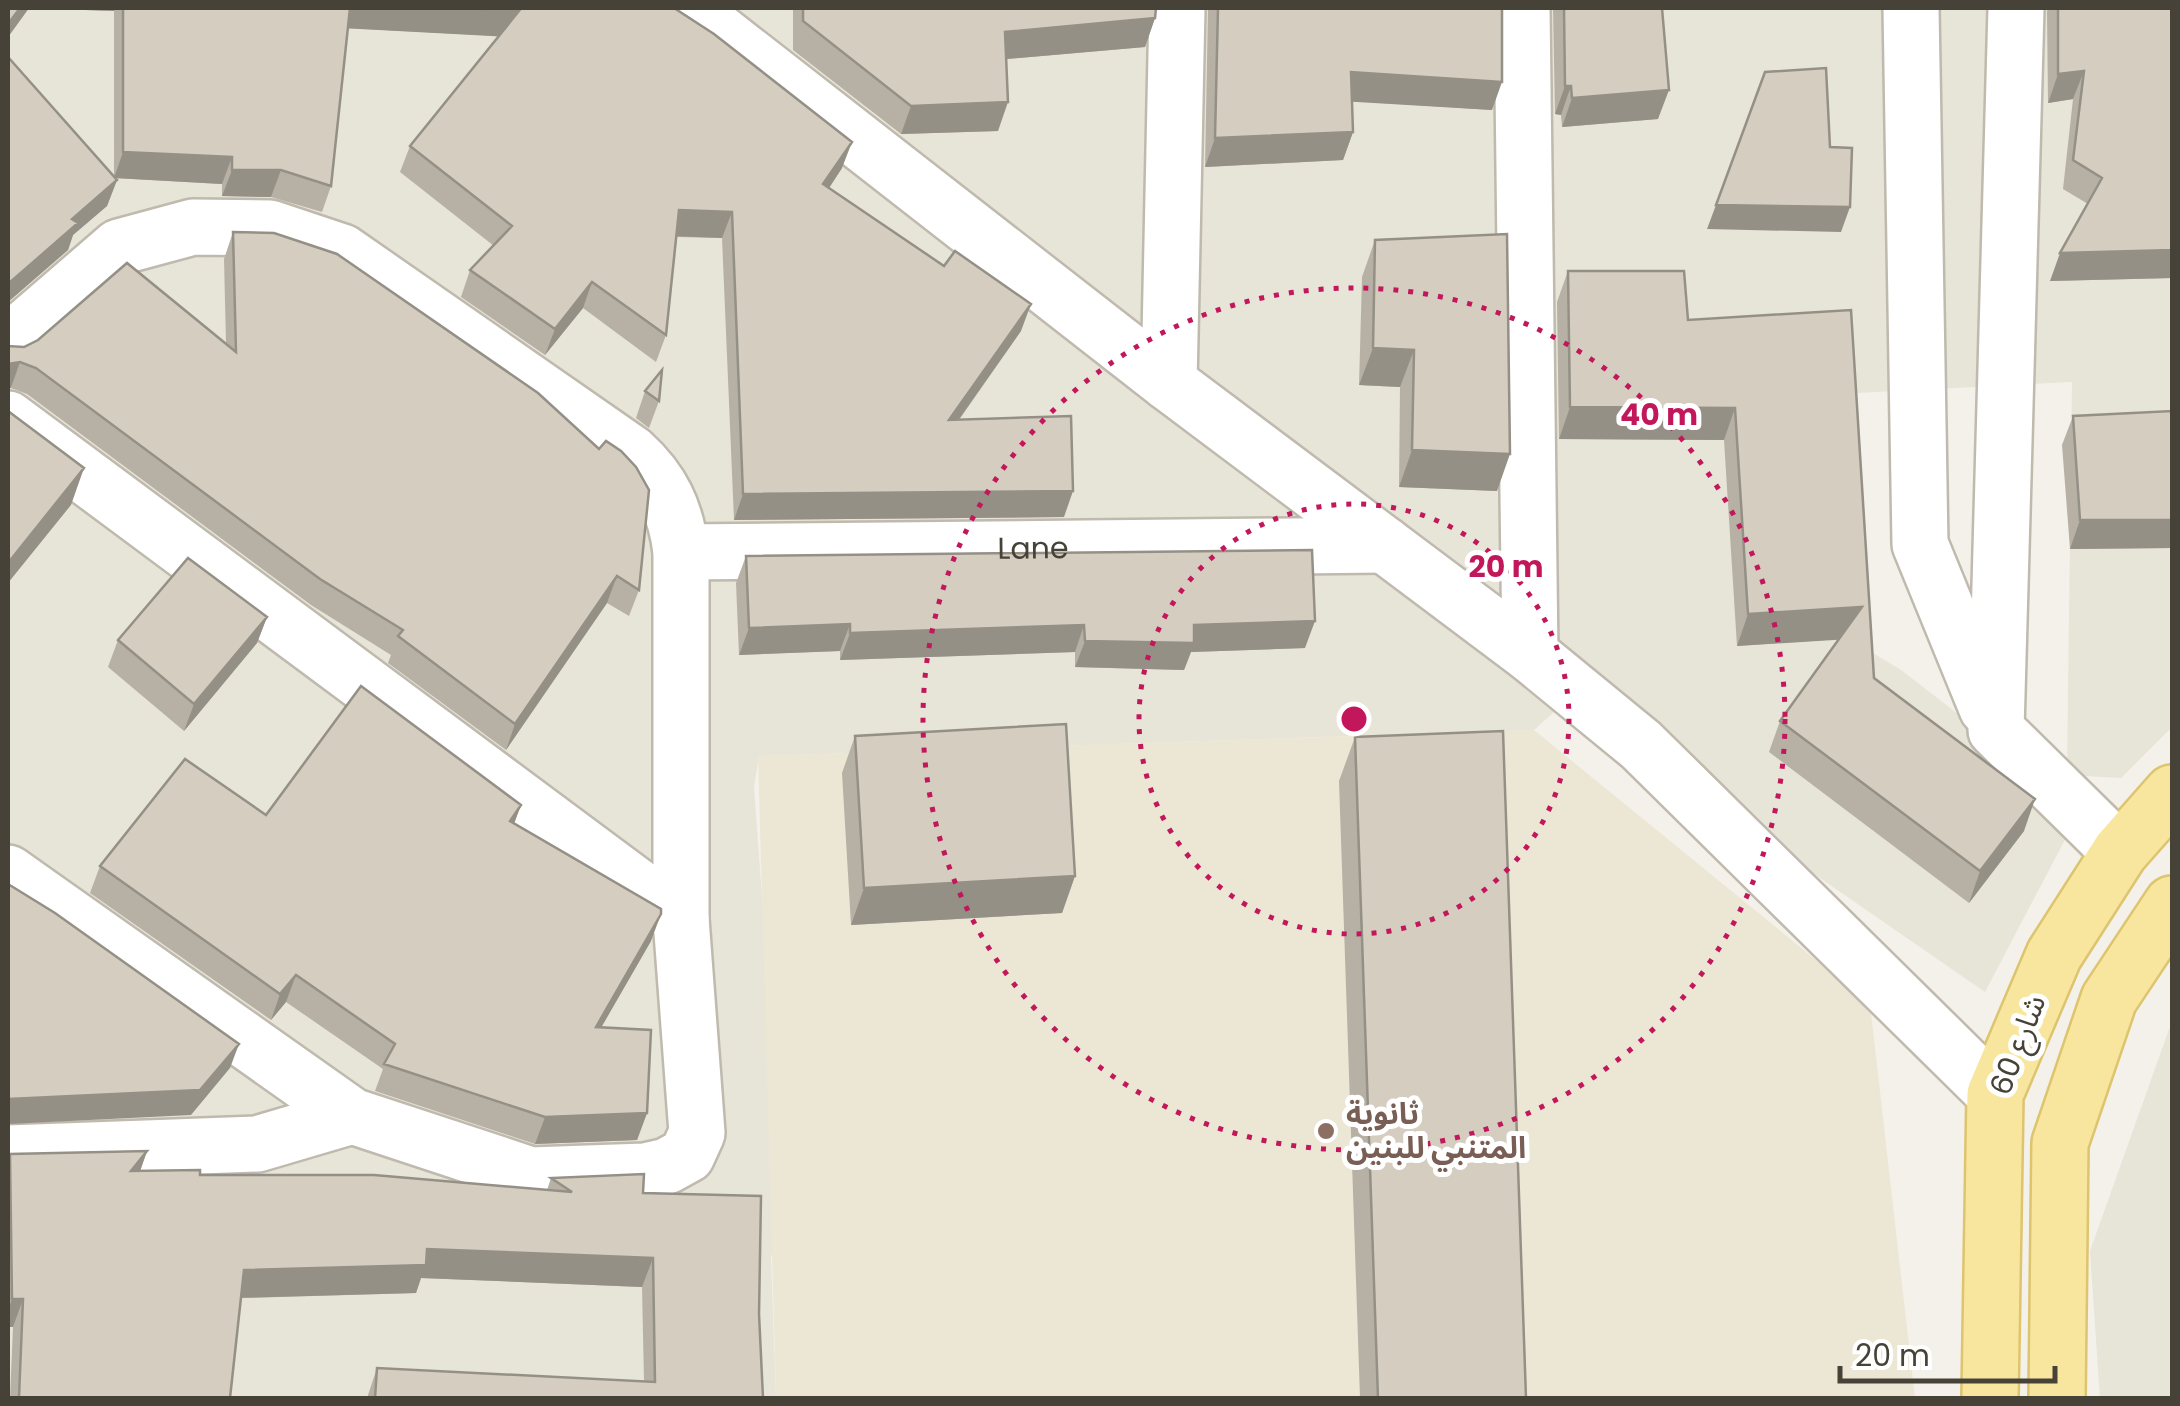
<svg xmlns="http://www.w3.org/2000/svg" width="2180" height="1406" viewBox="0 0 2180 1406" font-family="Poppins,'Noto Sans Arabic',sans-serif">
	<rect width="100%" height="100%" fill="#f4f1ea"/>
	<path fill="#e7e4d8" d="M8,8H2172V727L2121,778L2067,775L2072,382L1856,393L1873,653L1901,670L2081,809L1985,992L1565,702L1534,730L759,756L754,787L785,1212L771,1257L776,1398H8Z
		M2172,1021V1398H2100L2090,1251Z"/>
	<path fill="#ece7d4" d="M1534,730L1870,1004L1915,1398H776L758,756Z"/>
	<g fill="none" stroke-linecap="round" stroke-linejoin="round">
		<defs>
			<g id="street">
				<path d="M688,8L1169,383"/>
				<path d="M1177,8L1169,383L1530,654L1641,745L1995,1094"/>
				<path d="M1522,8L1530,654"/>
				<path d="M1911,8L1920,544L1987,708"/>
				<path d="M2016,8L1996,730L2120,852"/>
				<path d="M8,343L119,247L193,227L270,228L342,252L631,453C662,481 676,510 681,552V919L697,1133L687,1155L667,1166L645,1171L531,1175L352,1116L8,873"/>
				<path d="M8,419L681,919"/>
				<path id="s1" d="M681,552L1385,545"/>
				<path d="M8,1153L257,1144L352,1116"/>
			</g>
			<path id="primary" d="M1990,1398L1995,1094L2054,955L2120,852L2172,793
				M2057,1398L2060,1143L2109,999L2172,904"/>
		</defs>
		<use href="#street" stroke="#bfbaad" stroke-width="60"/>
		<use href="#primary" stroke="#ddc46e" stroke-width="60"/>
		<use href="#street" stroke="#fff" stroke-width="55"/>
		<use href="#primary" stroke="#f8e69e" stroke-width="55"/>
	</g>
	<path fill="#b7b1a5" d="M8,8H674L842,168L829,188L1021,331L959,420L1064,517L734,520L722,238L676,237L666,335L656,362L583,308L545,355L461,297L470,270L494,246L400,172L410,146L499,36L347,28L331,186L322,212L271,197L222,196V184L115,178L117,180L107,206L73,235L68,250L8,302V57L114,176V11L29,8L8,37Z
		M793,8H1156L1155,18L1145,47L1007,59L998,131L901,134L793,50Z
		M1208,8H1502L1492,110L1352,101L1353,132L1343,160L1205,167Z
		M1553,8H1662L1658,119L1562,127L1561,115L1555,114Z
		M2049,8H2172V278L2050,281L2088,204L2063,189L2073,99L2048,103L2047,11Z
		M233,232L639,590L629,616L607,603L506,750L388,663L391,655L311,605L27,394L11,388L24,347L226,343L224,259Z
		M1375,240L1497,491L1399,487L1400,387L1359,385L1362,277Z
		M1568,271L1688,320L1851,310L1874,678L2024,831L1969,903L1769,752L1780,721L1838,639L1737,646L1724,440L1559,439L1557,302Z
		M645,391L659,401L649,428L636,418Z
		M2172,411V548L2070,549L2062,445L2073,416Z
		M746,556L1305,648L1191,652L1184,670L1075,667V652L840,660V651L739,655L736,583Z
		M267,617L257,643L184,731L108,667L118,640Z
		M855,736L1075,876L1062,913L851,925L842,773Z
		M1355,737L1526,1398H1360L1339,781Z
		M521,805L514,823L651,941L601,1027L647,1113L637,1140L535,1144L375,1091L383,1069L286,1002L271,1020L90,893L100,866L266,815Z
		M147,1151L140,1171L547,1190L551,1178L643,1193L759,1314L763,1398H367L377,1368L644,1381L642,1287L421,1278L416,1293L241,1298L230,1398H10L13,1327H8V1160L10,1154Z"/>
	<path fill="#959086" d="M20,8H115L114,11L29,8L8,37V24Z
		M348,8H458L519,11L510,37L341,28Z
		M1155,18L1145,47L995,60L1005,32Z
		M2084,71L2073,99L2048,103L2058,74Z
		M1351,72L1502,82L1492,110L1340,101Z
		M1565,86H1571L1561,115L1555,114Z
		M1669,90L1658,119L1562,127L1572,98Z
		M1008,102L998,131L901,134L911,106Z
		M1353,132L1343,160L1205,167L1215,138Z
		M852,142L842,168L814,211L823,184Z
		M123,152L232,157L222,184L114,178Z
		M232,170H281L271,197L222,196Z
		M117,180L107,206L73,235L68,250L8,302V284L72,219Z
		M1716,205L1850,207L1841,232L1707,229Z
		M679,210L732,212L722,238L670,236Z
		M2172,250V278L2050,281L2060,253Z
		M592,282L583,308L545,355L555,329Z
		M1031,304L1021,331L940,446L949,420Z
		M1373,348L1414,350L1400,387L1359,385Z
		M20,362L11,388H8V364Z
		M1570,407L1735,408L1724,440L1559,439Z
		M1412,450L1510,454L1497,491L1399,487Z
		M84,468L71,505L8,583V563Z
		M1073,491L1064,517L734,520L743,494Z
		M2080,520H2172V548L2070,549Z
		M617,576L607,603L506,750L515,724Z
		M1862,607L1850,639L1737,646L1748,614Z
		M267,617L257,643L184,731L194,704Z
		M1315,621L1305,648L1191,652L1184,670L1075,667L1085,641L1194,625Z
		M850,624L840,651L739,655L749,628Z
		M1084,625L1075,652L840,660L850,633Z
		M2035,799L2024,831L1969,903L1980,871Z
		M521,805L511,832L510,821Z
		M1075,876L1062,913L851,925L864,888Z
		M661,914L651,941L586,1054L596,1027Z
		M296,975L286,1002L271,1020L280,994Z
		M239,1044L230,1068L191,1115L8,1124V1099Z
		M647,1113L637,1140L535,1144L545,1117Z
		M147,1151L137,1180L131,1171Z
		M427,1249L653,1258L642,1287L421,1278L416,1293L234,1298L244,1270Z
		M12,1299H23L13,1327H8V1310Z"/>
	<path fill="#d5cec0" stroke="#959086" stroke-width="2.5" d="M8,8H20L8,24Z
		M123,8H350L331,186L281,170H232V157L123,152Z
		M458,8H674L714,34L852,142L823,184L944,266L955,251L1031,304L949,420L1071,416L1073,491L743,494L732,212L679,210L666,335L592,282L555,329L470,270L512,226L410,146L519,11Z
		M803,8H1156L1155,18L1005,32L1008,102L911,106L803,21Z
		M1218,8H1502V82L1351,72L1353,132L1215,138Z
		M1564,8H1662L1669,90L1572,98L1571,86H1565Z
		M2058,8H2172V250L2060,253L2102,178L2073,160L2084,71L2058,74Z
		M8,57L117,180L72,219L78,223L8,284Z
		M1826,68L1830,147L1852,148L1850,207L1716,205L1765,72Z
		M233,232L274,233L337,254L538,393L599,449L606,441L621,451L636,467L649,490L639,590L617,576L515,724L398,636L403,630L320,579L36,368L20,362L8,364V346L24,347L38,340L127,263L236,352Z
		M1507,234L1510,454L1412,450L1414,350L1373,348L1375,240Z
		M1568,271H1684L1688,320L1851,310L1874,678L2035,799L1980,871L1780,721L1862,607L1748,614L1735,408L1570,407Z
		M662,370L659,401L645,391Z
		M8,411L84,468L8,563Z
		M2172,411V520H2080L2073,416Z
		M1312,550L1315,621L1194,625V643L1085,641L1084,625L850,633V624L749,628L746,556Z
		M188,558L267,617L194,704L118,640Z
		M361,686L521,805L510,821L661,909V914L596,1027L651,1030L647,1113L545,1117L384,1064L395,1044L296,975L280,994L100,866L185,759L266,815Z
		M1066,724L1075,876L864,888L855,736Z
		M1503,731L1526,1398H1378L1355,737Z
		M8,884L55,913L239,1044L200,1090L8,1099Z
		M147,1151L131,1171L200,1170V1175H374L572,1192L551,1178L644,1174L643,1193L761,1196L759,1314L763,1398H375L377,1368L655,1382L653,1258L427,1249L426,1265L244,1270L230,1398H19L23,1299H12L10,1154Z"/>
	<g fill="none" stroke="#c2185b" stroke-width="5" stroke-dasharray="5 10">
		<circle cx="1354" cy="719" r="215"/>
		<circle cx="1354" cy="719" r="431"/>
	</g>
	<circle fill="#8d6e63" stroke="#fff" stroke-width="4" cx="1326" cy="1131" r="10"/>
	<g text-anchor="middle" stroke-width="10" stroke-linejoin="round" paint-order="stroke">
		<g font-size="30" fill="#474238" stroke="#fff">
			<text dy="10" stroke="none"><textPath href="#s1" startOffset="352">Lane</textPath></text>
			<text transform="translate(2018 1045) rotate(-69)" y="10">شارع 60</text>
		</g>
		<g font-size="30" font-weight="bold" fill="#785e54" stroke="#fff" text-anchor="start">
			<text x="1346" y="1124">ثانوية<tspan x="1346" dy="34">المتنبي للبنين</tspan></text>
		</g>
	</g>
	<circle cx="1354" cy="719" r="15" fill="#c2185b" stroke="#fff" stroke-width="5"/>
	<g font-size="30" text-anchor="middle" font-weight="bold" fill="#c2185b" stroke="#fff" stroke-width="10" stroke-linejoin="round" paint-order="stroke">
		<text x="1659" y="425">40 m</text>
		<text x="1506" y="577">20 m</text>
	</g>
	<rect width="2180" height="1406" fill="none" stroke="#474238" stroke-width="20"/>
	<path d="M1840 1366v15h215v-15" fill="none" stroke="#474238" stroke-width="5"/>
	<text x="1855" y="1366" font-size="30" fill="#474238" stroke="#ffffff" stroke-width="8" paint-order="stroke">20 m</text>
</svg>
